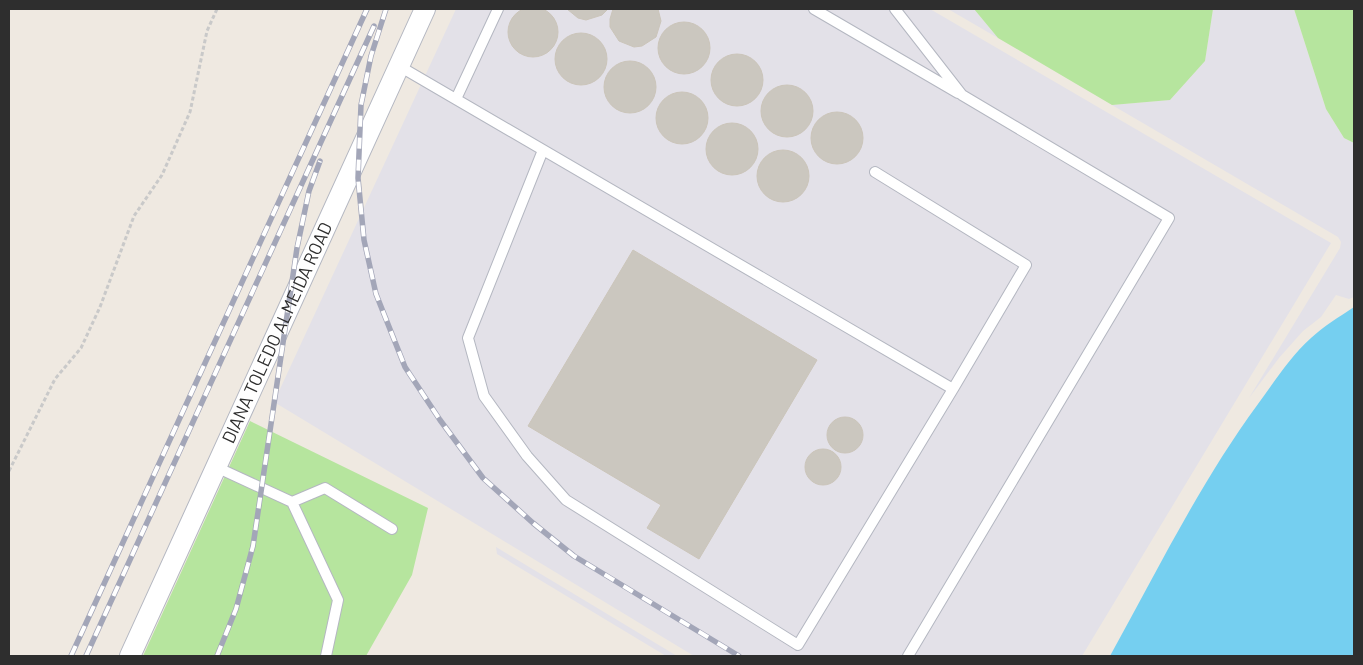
<svg xmlns="http://www.w3.org/2000/svg" width="1363" height="665" viewBox="0 0 1363 665" font-family="Barlow,sans-serif">
	<rect width="100%" height="100%" fill="#efe9e1"/>
	<path fill="#e3e1e8" d="M456,9H930L1331,243L1082,656H694L274,402Z
		M948,9H974L998,38Z
		M1213,9H1294L1326,109L1344,138L1354,143V297L1349,299L1336,295L1321,317L1303,331L1279,358L1249,398L1340,248L1341,242L1338,237L1112,105L1170,100L1205,61Z
		M496,547L677,656H666L497,554Z"/>
	<path fill="#b6e59e" d="M974,9H1213L1205,61L1170,100L1112,105L998,38Z
		M1294,9H1354V143L1344,138L1326,109Z
		M250,421L428,508L412,575L366,656H143Z"/>
	<path fill="#75cff0" d="M1354,307V656H1110C1157,571 1200,483 1258,404C1275,381 1290,357 1311,338C1324,326 1339,317 1354,307Z"/>
	<path fill="#cbc7bf" stroke="#cbc5ba" d="M508 32a25 25 0 1 1 50 0a25 25 0 1 1-50 0Z
		M567,9H608L602,15L586,20L578,18Z
		M613,9H658L661,21L656,37L642,46L634,47L619,41L610,27V19Z
		M658 48a26 26 0 1 1 52 0a26 26 0 1 1-52 0Z
		M555 59a26 26 0 1 1 52 0a26 26 0 1 1-52 0Z
		M711 80a26 26 0 1 1 52 0a26 26 0 1 1-52 0Z
		M604 87a26 26 0 1 1 52 0a26 26 0 1 1-52 0Z
		M761 111a26 26 0 1 1 52 0a26 26 0 1 1-52 0Z
		M656 118a26 26 0 1 1 52 0a26 26 0 1 1-52 0Z
		M811 138a26 26 0 1 1 52 0a26 26 0 1 1-52 0Z
		M706 149a26 26 0 1 1 52 0a26 26 0 1 1-52 0Z
		M757 176a26 26 0 1 1 52 0a26 26 0 1 1-52 0Z
		M633,250L817,360L699,559L647,528L661,505L528,426Z
		M827 435a18 18 0 1 1 36 0a18 18 0 1 1-36 0Z
		M805 467a18 18 0 1 1 36 0a18 18 0 1 1-36 0Z"/>
	<g fill="none" stroke-linecap="round" stroke-linejoin="round">
		<defs>
			<path id="service" d="M814,9L958,93
				M895,9L962,95L1169,218L908,656
				M399,66L953,389L798,645L566,500L527,456L484,396L468,338L543,150
				M456,99L498,9
				M875,172L1026,265L953,389
				M216,467L292,502L338,600L326,656
				M292,502L325,488L392,529"/>
			<g id="minor">
				<path id="s1" d="M130,656L425,9"/>
			</g>
		</defs>
		<use href="#service" stroke="#b4b7c1" stroke-width="12"/>
		<use href="#minor" stroke="#b4b7c1" stroke-width="22"/>
		<path stroke="#c9c9c9" stroke-width="3" stroke-dasharray="4 2.5" stroke-linecap="butt" d="M9,471L55,379L81,348L100,307L134,216L162,175L190,112L207,31L217,9"/>
		<use href="#service" stroke="#fff" stroke-width="10"/>
		<use href="#minor" stroke="#fff" stroke-width="20"/>
		<defs>
			<path id="rail" d="M386,9L371,56L361,105L358,178L364,240L376,294L405,367L440,420L483,478L533,523L574,556L739,656
				M71,656L367,9
				M86,656L374,26
				M217,656L236,609L253,546L297,248L309,191L320,161"/>
		</defs>
		<use href="#rail" stroke="#a3a6b8" stroke-width="5.5"/>
		<use href="#rail" stroke="#fff" stroke-width="4" stroke-dasharray="11" stroke-linecap="butt"/>
	</g>
	<g text-anchor="middle" stroke-width="4" stroke-linejoin="round" paint-order="stroke">
		<g font-size="18" fill="#2e2e2e" stroke="#fff">
			<text dy="6" stroke="none"><textPath href="#s1" startOffset="355">DIANA TOLEDO ALMEIDA ROAD</textPath></text>
		</g>
	</g>
	<rect width="1363" height="665" fill="none" stroke="#2e2e2e" stroke-width="20"/>
</svg>
